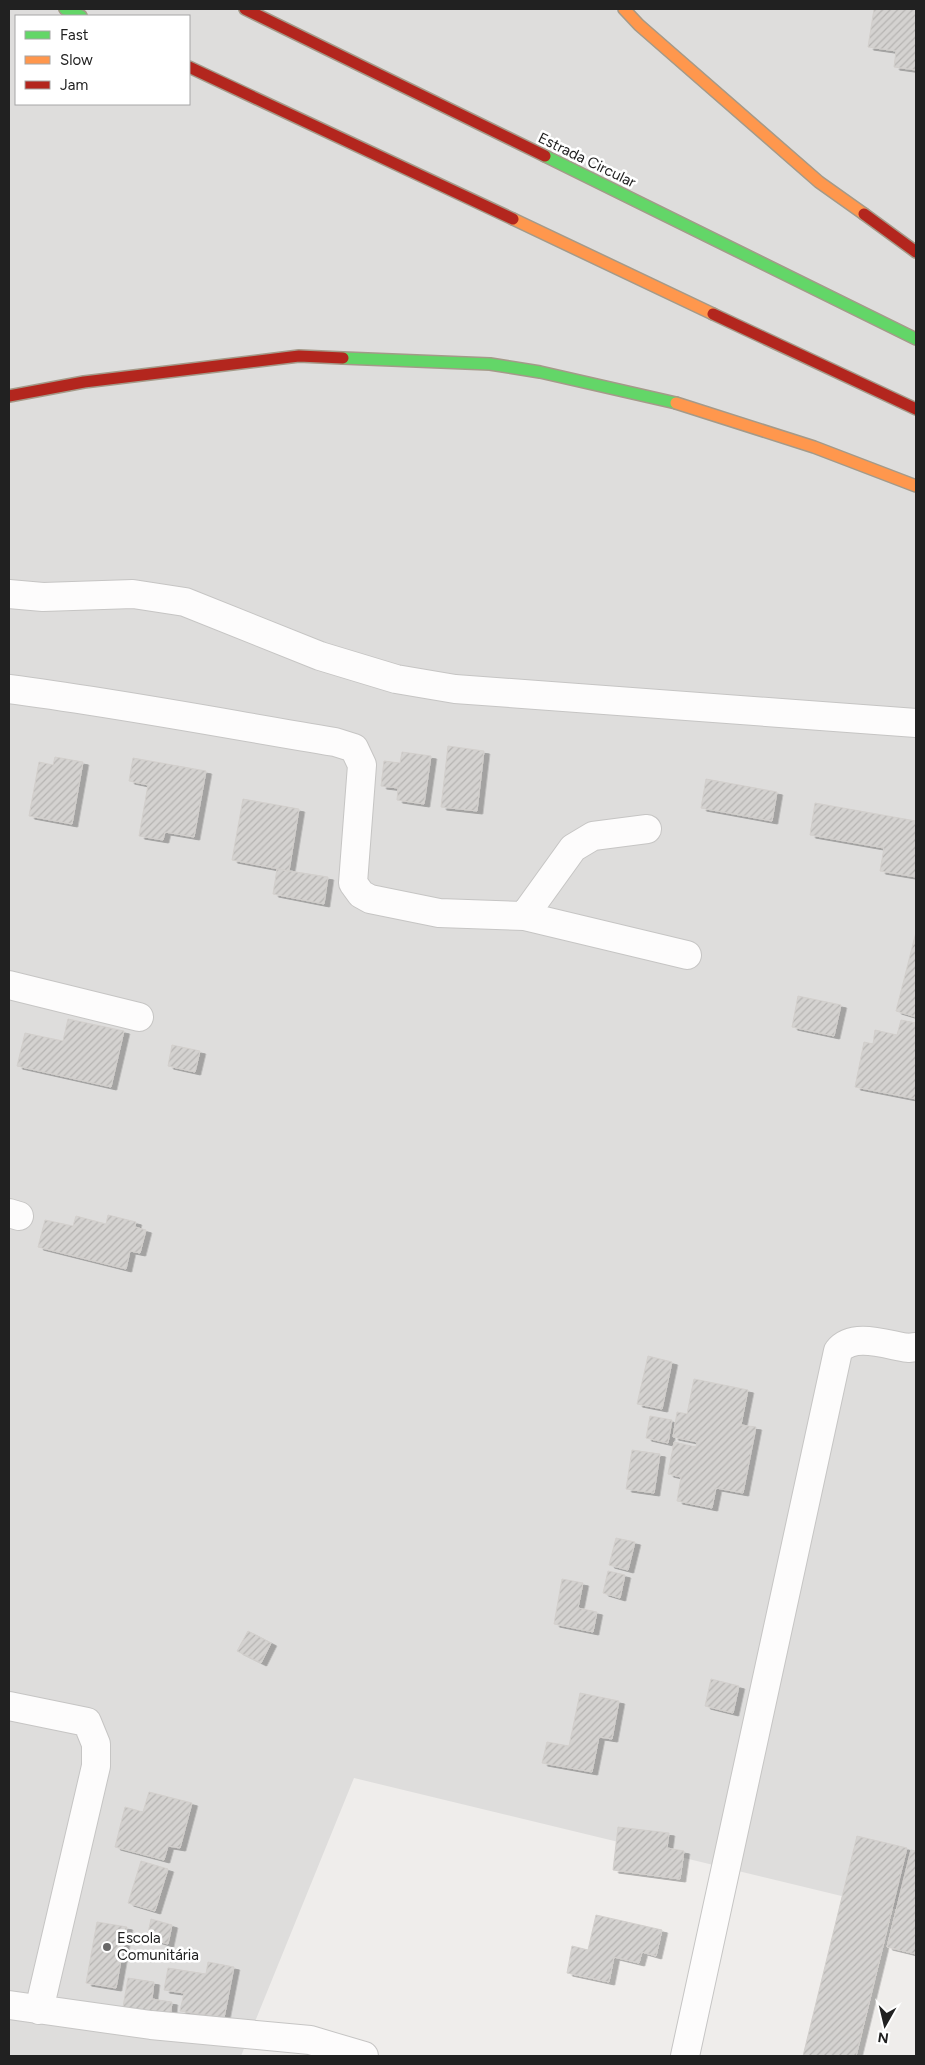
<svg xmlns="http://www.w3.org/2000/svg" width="925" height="2065" viewBox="0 0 925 2065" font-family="Figtree,sans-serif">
	<defs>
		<pattern id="building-hatch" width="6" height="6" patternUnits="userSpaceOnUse" patternTransform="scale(1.25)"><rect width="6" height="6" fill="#d4d2d0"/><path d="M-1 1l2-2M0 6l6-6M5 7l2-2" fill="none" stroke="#b6b4b2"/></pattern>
		<filter id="shadow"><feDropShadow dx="5.5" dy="3" stdDeviation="0" flood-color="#0004"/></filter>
	</defs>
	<rect width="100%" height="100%" fill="#efedeb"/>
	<path fill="#dedddc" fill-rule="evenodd" d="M9,9H916V1914L354,1778L241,2056H9ZM16,16H189V104H16Z"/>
	<path fill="url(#building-hatch)" stroke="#d2cfcc" filter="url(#shadow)" d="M874,9H916V70L894,67L896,51L868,47Z
		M448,746L484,751L477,811L441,807Z
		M402,752L431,756L424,804L397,800L398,788L381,786L384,761L400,763Z
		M55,757L83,762L72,824L29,816L39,762L53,765Z
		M133,758L206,771L194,837L165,832L163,840L139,836L148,785L129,781Z
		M706,779L777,792L772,821L701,808Z
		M243,799L299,809L289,871L232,860Z
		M815,803L916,821V877L880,871L884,848L810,835Z
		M277,869L328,877L324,904L273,894Z
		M916,932V1017L896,1011Z
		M798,996L841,1005L834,1036L792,1027Z
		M68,1019L124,1031L111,1087L17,1066L25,1033L63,1041Z
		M901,1020L916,1023V1099L855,1087L864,1042L873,1044L875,1030L897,1035Z
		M172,1045L200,1051L195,1072L168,1066Z
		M108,1215L136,1222L135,1227L146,1230L140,1253L130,1251L126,1269L38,1247L45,1220L73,1226L76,1216L106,1224Z
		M648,1356L672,1362L662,1409L637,1404Z
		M694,1379L748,1390L741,1425L756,1427L743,1493L716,1488L712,1508L677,1501L681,1477L668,1474L674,1442L696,1447L697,1442L673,1437L677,1412L687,1414Z
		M650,1416L672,1420L668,1443L646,1438Z
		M632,1450L660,1454L654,1493L626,1489Z
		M616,1538L635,1542L628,1570L609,1565Z
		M608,1571L625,1575L620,1598L603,1593Z
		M562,1579L583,1583L578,1608L597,1612L593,1632L554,1624Z
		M248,1631L271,1643L261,1663L237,1651Z
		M711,1679L739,1686L733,1713L705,1706Z
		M580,1693L619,1701L612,1739L599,1737L592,1772L542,1763L547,1742L569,1746Z
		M149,1792L192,1803L180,1848L168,1846L164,1860L115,1847L125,1807L143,1812Z
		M618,1827L669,1833L667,1848L684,1851L680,1879L613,1870Z
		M857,1836L907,1848L856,2056H803Z
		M911,1850L916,1851V1954L887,1947Z
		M141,1861L168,1869L155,1911L128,1903Z
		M596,1915L662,1930L656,1956L642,1952L639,1963L614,1957L609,1982L567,1973L572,1946L588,1950Z
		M151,1919L172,1925L168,1944L147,1938Z
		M97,1922L127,1927L116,1988L86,1983Z
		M208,1962L234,1967L224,2018L180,2011L184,1993L164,1990L168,1968L206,1974Z
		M128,1978L154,1982L152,1999L172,2002L170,2020L122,2013Z"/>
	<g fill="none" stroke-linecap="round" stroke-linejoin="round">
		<defs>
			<path id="street" d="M9,594L43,597L133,594L185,602L320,656L396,679L455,689L916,723
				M9,689C118,703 226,724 335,742L354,748L362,765L353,883L361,894L370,899L439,913L524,916L573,848L593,836L647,829
				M524,916L687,955
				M9,985L139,1017
				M9,1213L19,1216
				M9,1706L87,1722L96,1744V1766L39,2010
				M9,2005L151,2025L310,2040L364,2056
				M685,2056L838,1351C853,1332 887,1345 908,1348L916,1347"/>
			<path id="fast" d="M65,9L81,16
				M545,156L916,339
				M343,358L490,364L540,372L676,403"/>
			<path id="slow" d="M624,9L639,25L819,182L864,214
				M513,219L713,314
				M676,403L814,447L916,486"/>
			<path id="jam" d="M245,9L545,156
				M189,67L513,219
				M864,214L916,252
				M713,314L916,409
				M9,396L84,382L299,356L343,358"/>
		</defs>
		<use href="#street" stroke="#c6c5c4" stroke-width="30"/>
		<use href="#fast" stroke="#a49a89" stroke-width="14"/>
		<use href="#slow" stroke="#a49a89" stroke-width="14"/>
		<use href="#jam" stroke="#a49a89" stroke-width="14"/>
		<use href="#street" stroke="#fdfcfc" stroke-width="28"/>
		<use href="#fast" stroke="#63d668" stroke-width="11"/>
		<use href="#slow" stroke="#ff974d" stroke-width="11"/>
		<use href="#jam" stroke="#b3261e" stroke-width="11"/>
	</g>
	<circle fill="#696868" stroke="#fff" stroke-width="2" cx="107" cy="1947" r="5"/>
	<g text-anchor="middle" stroke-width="5" stroke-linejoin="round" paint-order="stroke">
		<g font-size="15" fill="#212121" stroke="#fff">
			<text transform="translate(587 160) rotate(26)" y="5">Estrada Circular</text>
		</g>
		<g font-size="15" fill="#212121" stroke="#fff" text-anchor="start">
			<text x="117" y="1943">Escola<tspan x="117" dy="17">Comunitária</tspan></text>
		</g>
	</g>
	<rect width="925" height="2065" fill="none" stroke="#212121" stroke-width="20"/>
	<rect x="15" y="15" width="175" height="90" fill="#ffffff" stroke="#a6a6a6"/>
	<rect x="25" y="31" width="25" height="8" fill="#63d668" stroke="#a6a6a6"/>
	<text x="60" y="40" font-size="15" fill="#212121">Fast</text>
	<rect x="25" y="56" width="25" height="8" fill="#ff974d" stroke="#a6a6a6"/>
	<text x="60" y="65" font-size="15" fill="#212121">Slow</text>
	<rect x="25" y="81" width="25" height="8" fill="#b3261e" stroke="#a6a6a6"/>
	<text x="60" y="90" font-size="15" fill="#212121">Jam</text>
	<g transform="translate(885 2025) rotate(188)" stroke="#ffffff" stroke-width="4" paint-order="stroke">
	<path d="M0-4L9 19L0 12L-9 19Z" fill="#212121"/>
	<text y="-8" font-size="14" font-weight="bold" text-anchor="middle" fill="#212121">N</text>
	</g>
</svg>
